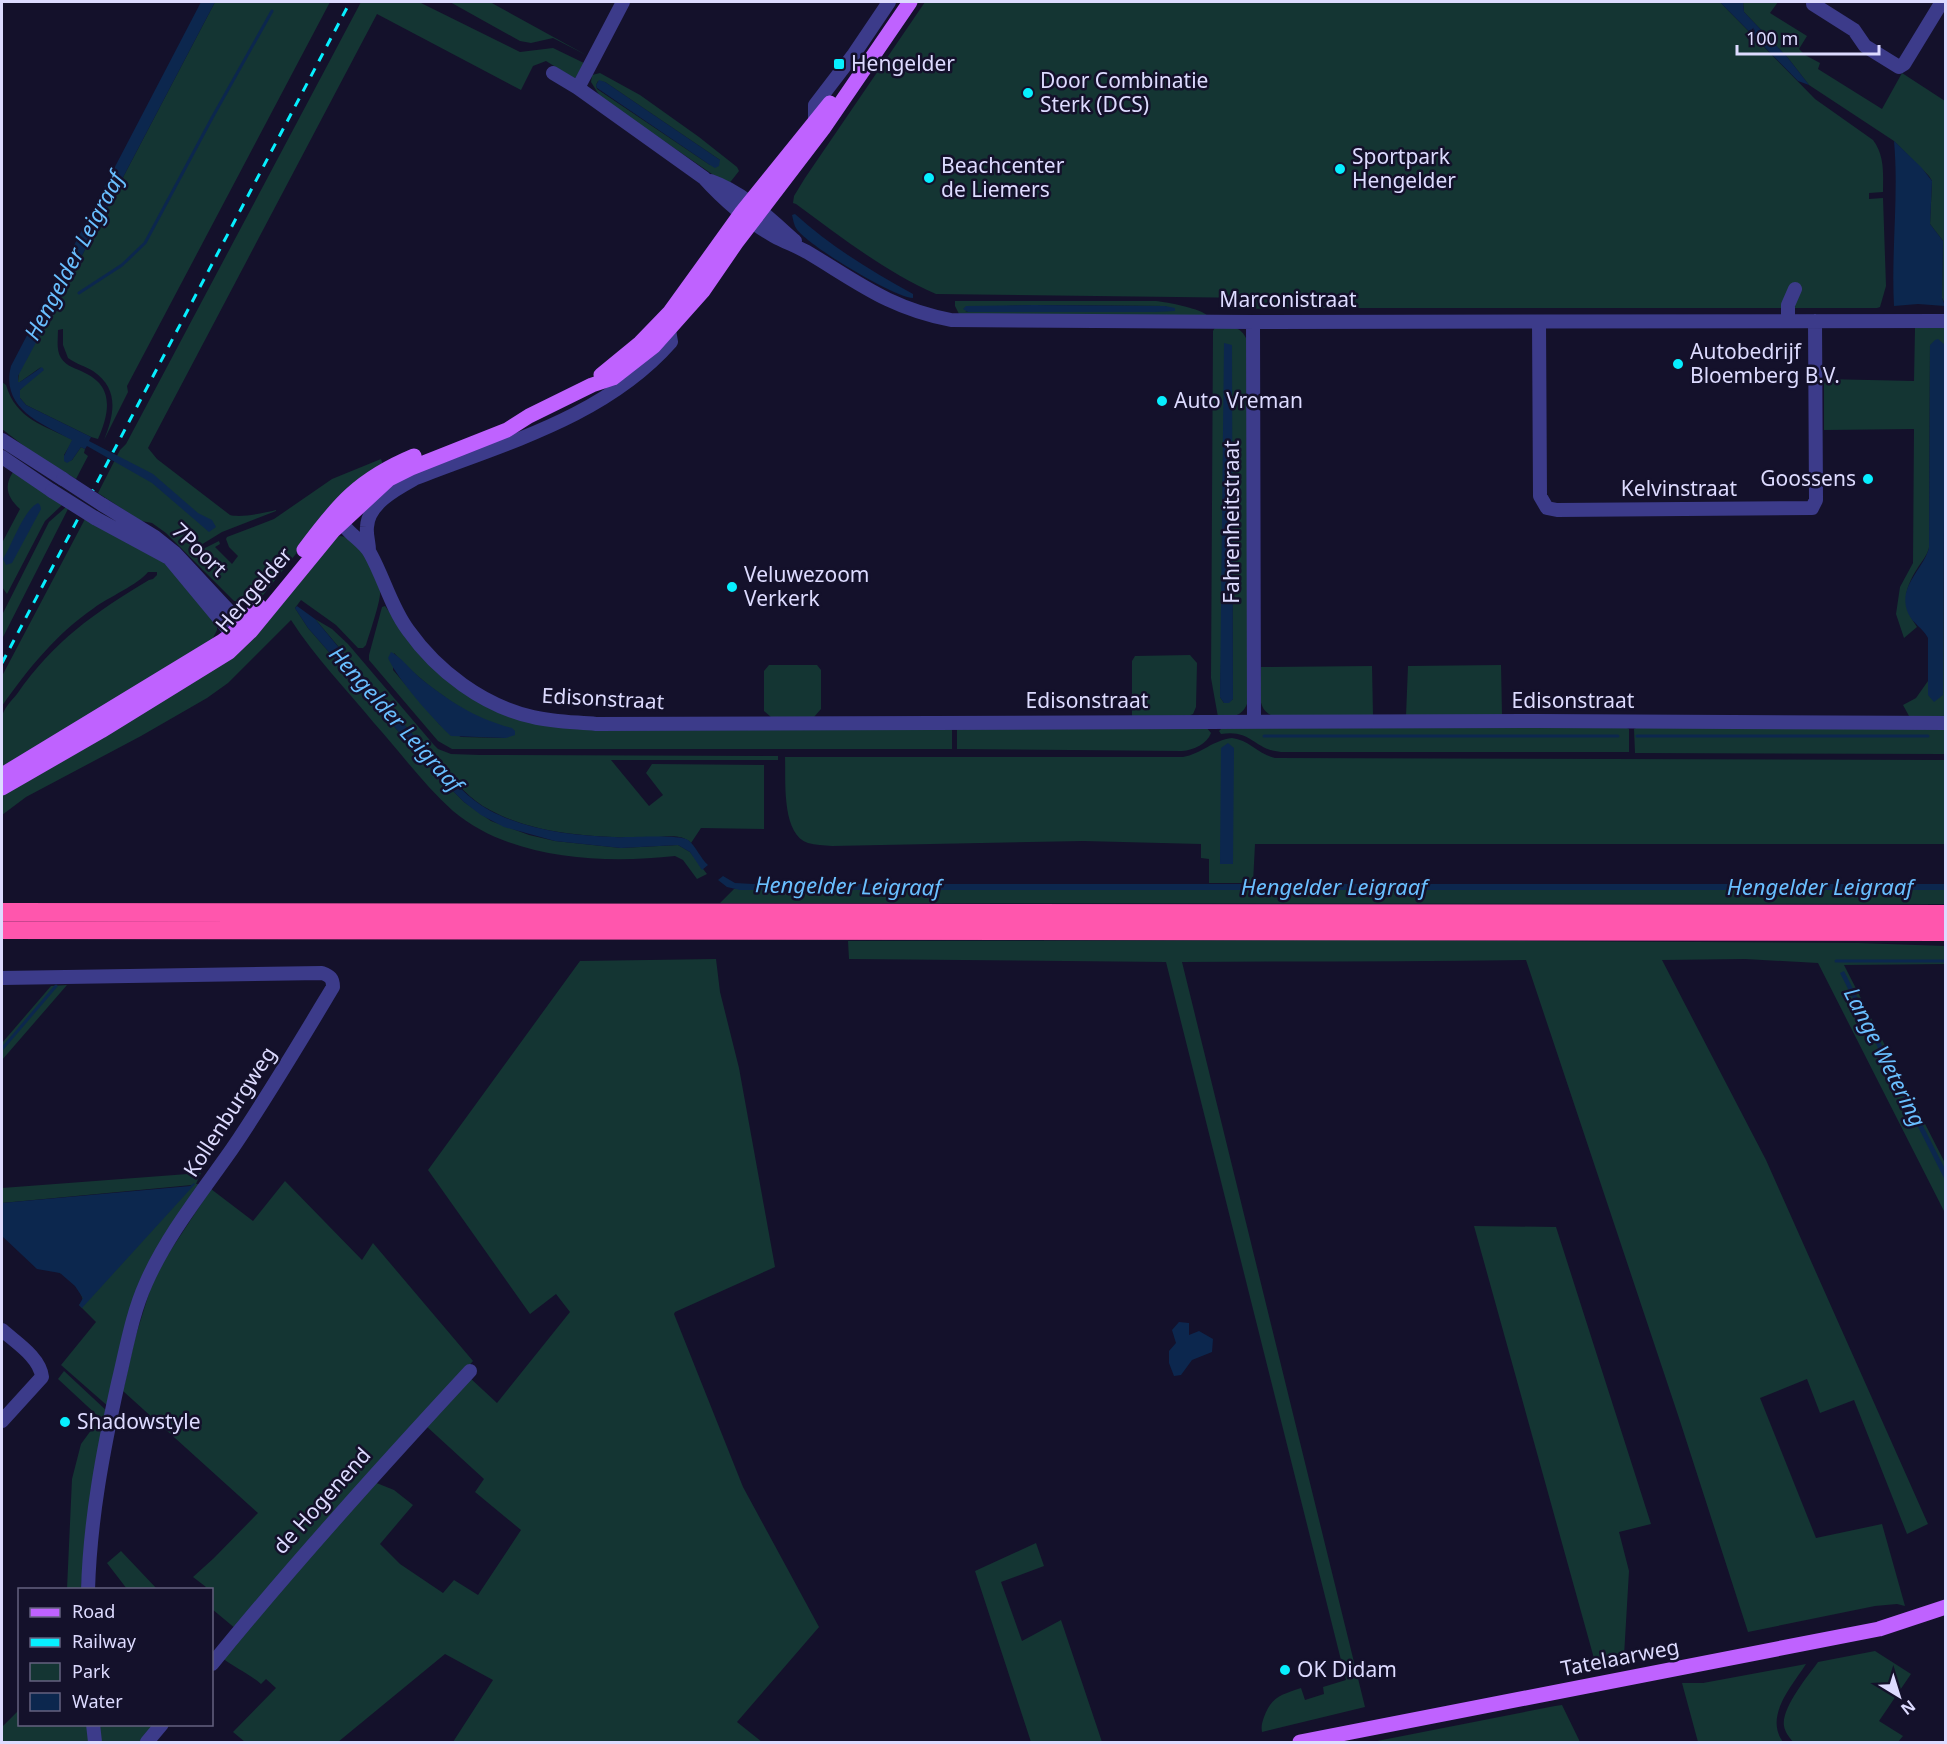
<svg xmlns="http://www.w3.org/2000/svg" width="1947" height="1744" viewBox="0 0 1947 1744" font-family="'Noto Sans',sans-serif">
	<rect width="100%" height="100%" fill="#14112b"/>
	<path fill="#143533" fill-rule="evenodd" d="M215,2H330L127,386L128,392L104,440C114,415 120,389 93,371C85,366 76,364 68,358L63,345V329L58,330C58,339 56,350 61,358C67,367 76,368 85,373C115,387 109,414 98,439L91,437L26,405L20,398V390L41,367L20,382H18L19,371L54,309L57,306V303Z
		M361,2H419L520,52L553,48L584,63L575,79L546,61L533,66L521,90L377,14L148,448L157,459L230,515C241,518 264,513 276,510V511L222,532L196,548L199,551L219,541L220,544L215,547L232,564L238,556L229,547L226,539L227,537L274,519L332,479L381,459L383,465L338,501L260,599L245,603L234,601L166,533L152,523L141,521L98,493L120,450L126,444Z
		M450,2H490L588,56L553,38L531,43L520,41Z
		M925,2H1720L1815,99L1873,140C1885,156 1883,174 1883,192L1869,193V199L1883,198L1886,286L1880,307L1877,308H1340C1330,305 1326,298 1315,298L1326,308L1230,309L1255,298L936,294C884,271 841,237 796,204L793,203L794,196L805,178Z
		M1743,2H1778L1770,13L1807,36L1799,49L1805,55L1820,63L1818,69L1882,109L1902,73L1945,101V304L1942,298L1943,241L1930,224L1932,181L1929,176L1894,141L1809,85L1788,58L1744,12Z
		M600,73L640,95L699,137L737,167L739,171L728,185L601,98L591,82L592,75ZM598,81L605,82L720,160L710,165L597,89L596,85Z
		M955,301H1156C1167,302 1202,309 1208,316L959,314L955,306ZM1033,305L1165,306L1175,311L965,312L983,307Z
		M1216,326C1230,327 1241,325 1247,340V704C1241,718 1232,716 1218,717L1211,678L1213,331ZM1231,344L1233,699L1228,703H1224L1220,697Z
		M1942,327L1945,328V716H1909L1903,705L1916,698L1928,681V695L1943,694L1945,345H1930L1929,548C1927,556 1921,562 1917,569C1903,591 1902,606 1917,627L1904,638L1896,614L1900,587L1913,563L1914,429L1824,430V379L1914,381L1915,328Z
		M2,382L6,385C16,419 43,425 73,440L64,455L69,461L72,460L81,447L85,449L84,453L88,456L76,479L33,453L2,429Z
		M13,472L62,505L45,521L7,594L2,587V543L20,509C8,498 3,487 13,472Z
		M66,507L68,509L2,639V615L49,522Z
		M85,519L174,568L217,623V630L211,642L2,772C2,758 0,729 2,717C3,709 12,700 17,694C53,642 95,612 149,580L153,579L157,575V572H148C139,584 107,598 94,608C56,634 28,669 2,706V676Z
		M340,536C358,537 377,573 380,590C382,598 369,635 366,645L363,648H358L336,625L301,600L295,608L308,628L434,772L464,802L491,821L529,835L555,841L621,848L678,845L690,852L707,874L697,879L683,860L675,856C604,864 511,860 453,811C424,785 400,752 374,723C346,689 315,657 291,620L228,683L207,698L141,736L26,797L2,815V791L206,671L335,537Z
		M385,606L413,644L519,717L952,729V749H452L438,741L369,660V655L382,607ZM394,653C415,676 441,696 468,712C486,723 493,720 506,738L461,737L440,725L393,670Z
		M315,619L332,629L348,644L434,745L438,749L451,754L480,755L778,756V760H611L649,806L663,795L646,773L652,764L764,765V829L701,828L691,843C680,832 661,838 647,838C595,837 536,835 490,810C470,800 457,783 442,767C421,744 403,724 383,700V697L382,698Z
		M1190,655L1197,663L1196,707L1193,714L1188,716L1132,717V661L1135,656Z
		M769,665H817L821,670V709L814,717H771L764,711V671Z
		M1501,665L1502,715L1406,716L1408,666Z
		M1372,666L1373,716H1273C1254,710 1261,683 1261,667Z
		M1206,727L1211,733C1207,744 1194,750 1182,751L957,749V729Z
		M1222,728H1627L1629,729V752H1281C1254,750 1252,729 1221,734L1219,731Z
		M1636,728H1945V754L1635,753L1634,729Z
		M1232,738C1249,740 1258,754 1275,758L1945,760V844H1255L1253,883H1209V859L1201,858V844L1083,841L832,846C824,845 815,845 808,843C781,834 786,780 785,757H1183C1201,754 1213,740 1232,738Z
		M734,889L1946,890L1945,904L720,903Z
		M1362,940L1859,943L1945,946V964L1844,965L1945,1163V1213L1818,963L1745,959L1662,960L1766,1160L1928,1524L1907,1534L1854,1400L1820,1413L1807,1379L1760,1398L1816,1538L1882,1524L1905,1606L1897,1604L1875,1606L1748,1632L1680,1421L1526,960C1411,962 1297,961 1182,962L1365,1707L1262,1732C1261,1726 1262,1723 1264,1717C1272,1696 1281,1695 1301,1688L1305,1700L1324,1694L1323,1687L1346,1680L1166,962L849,959L848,941Z
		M716,959L720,992L739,1068L775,1267L675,1312L674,1314L743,1487L819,1627L737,1722L762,1742H453L493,1680L445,1654L338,1742H245L233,1732L276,1688L266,1679L261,1684C248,1673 235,1668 221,1657L374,1482L394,1490L413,1505L380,1544L400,1564L443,1593L454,1580L478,1595L521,1530L475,1492L484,1479L425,1425L469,1377L497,1403L570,1312L556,1294L530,1314L428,1170L580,961Z
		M67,985L2,1060V1043L51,986Z
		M201,1173L196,1184H204L164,1243L110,1408L61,1365L96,1322L79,1305L83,1300C80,1288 67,1274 54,1271L192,1185L2,1203V1188Z
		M285,1181L362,1260L373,1243L473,1361L236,1629L212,1609V1590L204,1589L206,1587L193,1577L214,1558L258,1513L123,1391L135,1338L155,1274L211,1189L253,1221Z
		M1474,1226L1556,1227L1651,1524L1619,1532L1629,1571L1624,1656L1595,1662Z
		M64,1371L108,1412L87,1524L81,1589H67L72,1479L81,1444L100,1418L58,1379Z
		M1036,1543L1044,1566L1001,1582L1022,1641L1061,1620L1102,1742H1031L975,1571Z
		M121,1551L157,1589H127L107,1563Z
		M1875,1651L1911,1674L1879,1721L1903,1736L1898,1742H1793C1789,1737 1785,1732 1784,1726C1781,1708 1808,1676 1818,1662Z
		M1806,1664C1792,1686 1764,1716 1783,1742H1698L1682,1683H1703Z
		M1562,1705L1580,1742H1372L1555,1706Z
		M19,1710L20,1724L89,1725L90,1742H2V1727Z
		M99,1725H159L145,1742H100Z"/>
	<path fill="#0c274e" d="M201,2H215L57,303V306L54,309L18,376V382H20L42,367L44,370L20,390V398L26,405L91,437L89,441L153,474L198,513L212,520L216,527L209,532L152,483L87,446L85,449L81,447L72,460L67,463L64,461V456L72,440C43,424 0,409 11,366Z
		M1720,2H1743L1744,12L1788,58L1809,85L1798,81Z
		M599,80L605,82L720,160L719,166L715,168L710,165L597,88L596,85Z
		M1894,141L1921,167L1932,181L1930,224L1943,241L1942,298L1945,306L1918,304L1894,306C1891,251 1899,195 1894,141Z
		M795,214C830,246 871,271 913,294V298C895,298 805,244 796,228C794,225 793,219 792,215Z
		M1033,305L1165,306L1175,308V311L1155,312H968L963,309L966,306Z
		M1938,339L1945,345L1943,695L1934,702L1928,695V638C1923,628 1913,624 1908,613C1897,587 1923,570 1929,548L1930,345L1935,340Z
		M1224,343L1232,345L1233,699L1229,703H1224L1220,697Z
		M38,503L40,505L41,509L12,563L6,565L3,559C12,545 24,509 38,503Z
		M297,606L315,619L381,698L383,697V700L415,737L418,738L417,740C439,764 460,794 489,810C526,830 573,836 615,837C629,838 678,834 688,840C696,846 700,858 708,865L702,870L690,852L678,845L621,848L555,841L504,827L481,815L464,802L434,772L308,628L295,608Z
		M391,652C401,657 410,669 419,677C447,700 476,719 512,728L515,731V735L506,738L451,736C432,718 398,680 388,658Z
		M1228,743L1234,748L1233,864H1220L1221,748Z
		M723,876L735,883L753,884H1945L1946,890H740L727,887L718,880Z
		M1844,971L1945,1169V1180L1840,973Z
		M194,1183L195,1184L82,1308L79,1305L83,1298L75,1286L60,1273L37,1269L2,1236V1203L190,1186Z
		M1179,1322L1189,1323V1335L1199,1331L1213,1339L1212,1352L1192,1360L1181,1375L1174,1376L1169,1363V1351L1176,1343L1172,1330Z"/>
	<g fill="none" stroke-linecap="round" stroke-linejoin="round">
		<path stroke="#0c274e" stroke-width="3" d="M79,293L122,265L145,243L212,118L272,11
			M1264,736H1618
			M1637,736H1928
			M1836,961H1946
			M2,1049L56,986"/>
		<path stroke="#3c3b8a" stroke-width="14" d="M1815,2L1813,4L1854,30L1865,46L1899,67L1904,64L1940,5
			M553,73L578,88L623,2
			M578,88L704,178C722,198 750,223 774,236C785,242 796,246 807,252C859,283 889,308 951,320L1253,322L1946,321
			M815,122V105L854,54L889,2
			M711,181C743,192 770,219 795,241
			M1788,321V305L1795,289
			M1253,322L1254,722
			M1539,322L1540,496L1547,508L1557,510L1812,508L1816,500L1815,321
			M2,440L63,479
			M2,457L52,491
			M339,515C343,532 362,539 370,553C384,578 391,607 408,630C437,671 483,706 533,717C553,722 575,722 596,724L1538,721L1946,723
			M95,518L169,558L232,634L243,638L242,625L175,553L155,537L103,505
			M369,551C369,542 366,535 367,527C368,503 398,488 416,478C505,443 605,417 671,342L669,330
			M2,978L322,973C330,976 333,978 333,987C300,1042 268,1096 232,1149C202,1192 167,1235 146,1283C132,1314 126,1350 118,1383C103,1451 90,1520 88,1590
			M2,1330C15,1342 40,1357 42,1377L2,1421
			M212,1664C294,1563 381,1467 470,1371
			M93,1724L95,1742
			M147,1742L162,1724"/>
		<path stroke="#bf62ff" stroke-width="15" d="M601,375L640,343L670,312L742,212L830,103
			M304,550C338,504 359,479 414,456
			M2,775L221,642L232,634L259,606
			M2,788L101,731L229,652L251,631L333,531L389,479L411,468L507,430L529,416L592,385L613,378L654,346L703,291L736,243L823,129L910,2
			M1300,1742L1879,1629L1946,1607"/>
		<path stroke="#ff56ad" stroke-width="18" d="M2,912L1946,914
			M2,930L1946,932"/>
		<path stroke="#07efff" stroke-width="3" stroke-dasharray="9 8" stroke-linecap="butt" d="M2,663L350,2"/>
		<path stroke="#3c3b8a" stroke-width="14" d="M63,479L103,505
			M52,491L95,518"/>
	</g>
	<g fill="#07efff" stroke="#14112b" stroke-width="2">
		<rect x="833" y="58" width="12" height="12" rx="3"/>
		<circle cx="1028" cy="93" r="6"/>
		<circle cx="1340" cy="169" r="6"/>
		<circle cx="929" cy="178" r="6"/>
		<circle cx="1678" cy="364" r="6"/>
		<circle cx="1162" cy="401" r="6"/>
		<circle cx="1868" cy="479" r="6"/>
		<circle cx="732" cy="587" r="6"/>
		<circle cx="65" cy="1422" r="6"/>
		<circle cx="1285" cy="1670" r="6"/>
	</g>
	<g text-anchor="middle" stroke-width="5" stroke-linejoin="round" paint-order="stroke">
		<g font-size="21" fill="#dddbff" stroke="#14112b" text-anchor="start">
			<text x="851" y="71">Hengelder</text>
			<text x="1040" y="88">Door Combinatie<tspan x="1040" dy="24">Sterk (DCS)</tspan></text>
			<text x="1352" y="164">Sportpark<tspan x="1352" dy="24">Hengelder</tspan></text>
			<text x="941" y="173">Beachcenter<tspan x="941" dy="24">de Liemers</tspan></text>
			<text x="1690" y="359">Autobedrijf<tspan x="1690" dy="24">Bloemberg B.V.</tspan></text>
			<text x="1174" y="408">Auto Vreman</text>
			<text x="1856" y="486" text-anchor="end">Goossens</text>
			<text x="744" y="582">Veluwezoom<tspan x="744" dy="24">Verkerk</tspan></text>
			<text x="77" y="1429">Shadowstyle</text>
			<text x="1297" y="1677">OK Didam</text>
		</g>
		<g font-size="21" fill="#dddbff" stroke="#14112b">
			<text x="1288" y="307">Marconistraat</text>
			<text x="1679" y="496">Kelvinstraat</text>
			<text transform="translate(1232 522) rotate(-90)" y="7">Fahrenheitstraat</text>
			<text transform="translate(199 550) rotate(44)" y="7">7Poort</text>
			<text transform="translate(254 590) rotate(-49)" y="7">Hengelder</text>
			<text transform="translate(603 699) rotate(3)" y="7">Edisonstraat</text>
			<text x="1087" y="708">Edisonstraat</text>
			<text x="1573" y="708">Edisonstraat</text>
			<text transform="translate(230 1112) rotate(-57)" y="7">Kollenburgweg</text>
			<text transform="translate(322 1501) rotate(-48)" y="7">de Hogenend</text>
			<text transform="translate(1620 1658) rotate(-11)" y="7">Tatelaarweg</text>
		</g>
		<g font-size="22" font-style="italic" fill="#69bfff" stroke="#14112b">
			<text transform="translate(74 256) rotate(-62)" y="8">Hengelder Leigraaf</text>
			<text transform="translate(396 719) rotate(48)" y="8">Hengelder Leigraaf</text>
			<text transform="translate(848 886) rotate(1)" y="8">Hengelder Leigraaf</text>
			<text x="1334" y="895">Hengelder Leigraaf</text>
			<text x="1820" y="895">Hengelder Leigraaf</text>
			<text transform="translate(1885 1057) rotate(63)" y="8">Lange Wetering</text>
		</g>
	</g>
	<rect width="1947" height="1744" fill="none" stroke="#dddbff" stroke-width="6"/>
	<rect x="18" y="1588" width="195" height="138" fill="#14112b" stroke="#646280" stroke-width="1.5"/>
	<rect x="30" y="1608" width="30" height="9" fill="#bf62ff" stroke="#646280" stroke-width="1.5"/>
	<text x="72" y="1618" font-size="18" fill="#dddbff">Road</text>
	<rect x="30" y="1638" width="30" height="9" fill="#07efff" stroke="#646280" stroke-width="1.5"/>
	<text x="72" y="1648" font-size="18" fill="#dddbff">Railway</text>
	<rect x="30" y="1663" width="30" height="18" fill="#143533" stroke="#646280" stroke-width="1.5"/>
	<text x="72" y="1678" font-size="18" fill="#dddbff">Park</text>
	<rect x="30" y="1693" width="30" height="18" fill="#0c274e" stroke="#646280" stroke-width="1.5"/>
	<text x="72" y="1708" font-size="18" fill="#dddbff">Water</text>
	<g transform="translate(1899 1696) rotate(142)" stroke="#14112b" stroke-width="4.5" paint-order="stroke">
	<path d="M0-4.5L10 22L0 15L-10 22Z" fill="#dddbff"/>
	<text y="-9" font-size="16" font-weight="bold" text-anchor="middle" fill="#dddbff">N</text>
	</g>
	<path d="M1737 45v9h142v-9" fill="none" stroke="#dddbff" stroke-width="3"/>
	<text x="1746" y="45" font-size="18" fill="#dddbff" stroke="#14112b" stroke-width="4.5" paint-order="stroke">100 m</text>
</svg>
